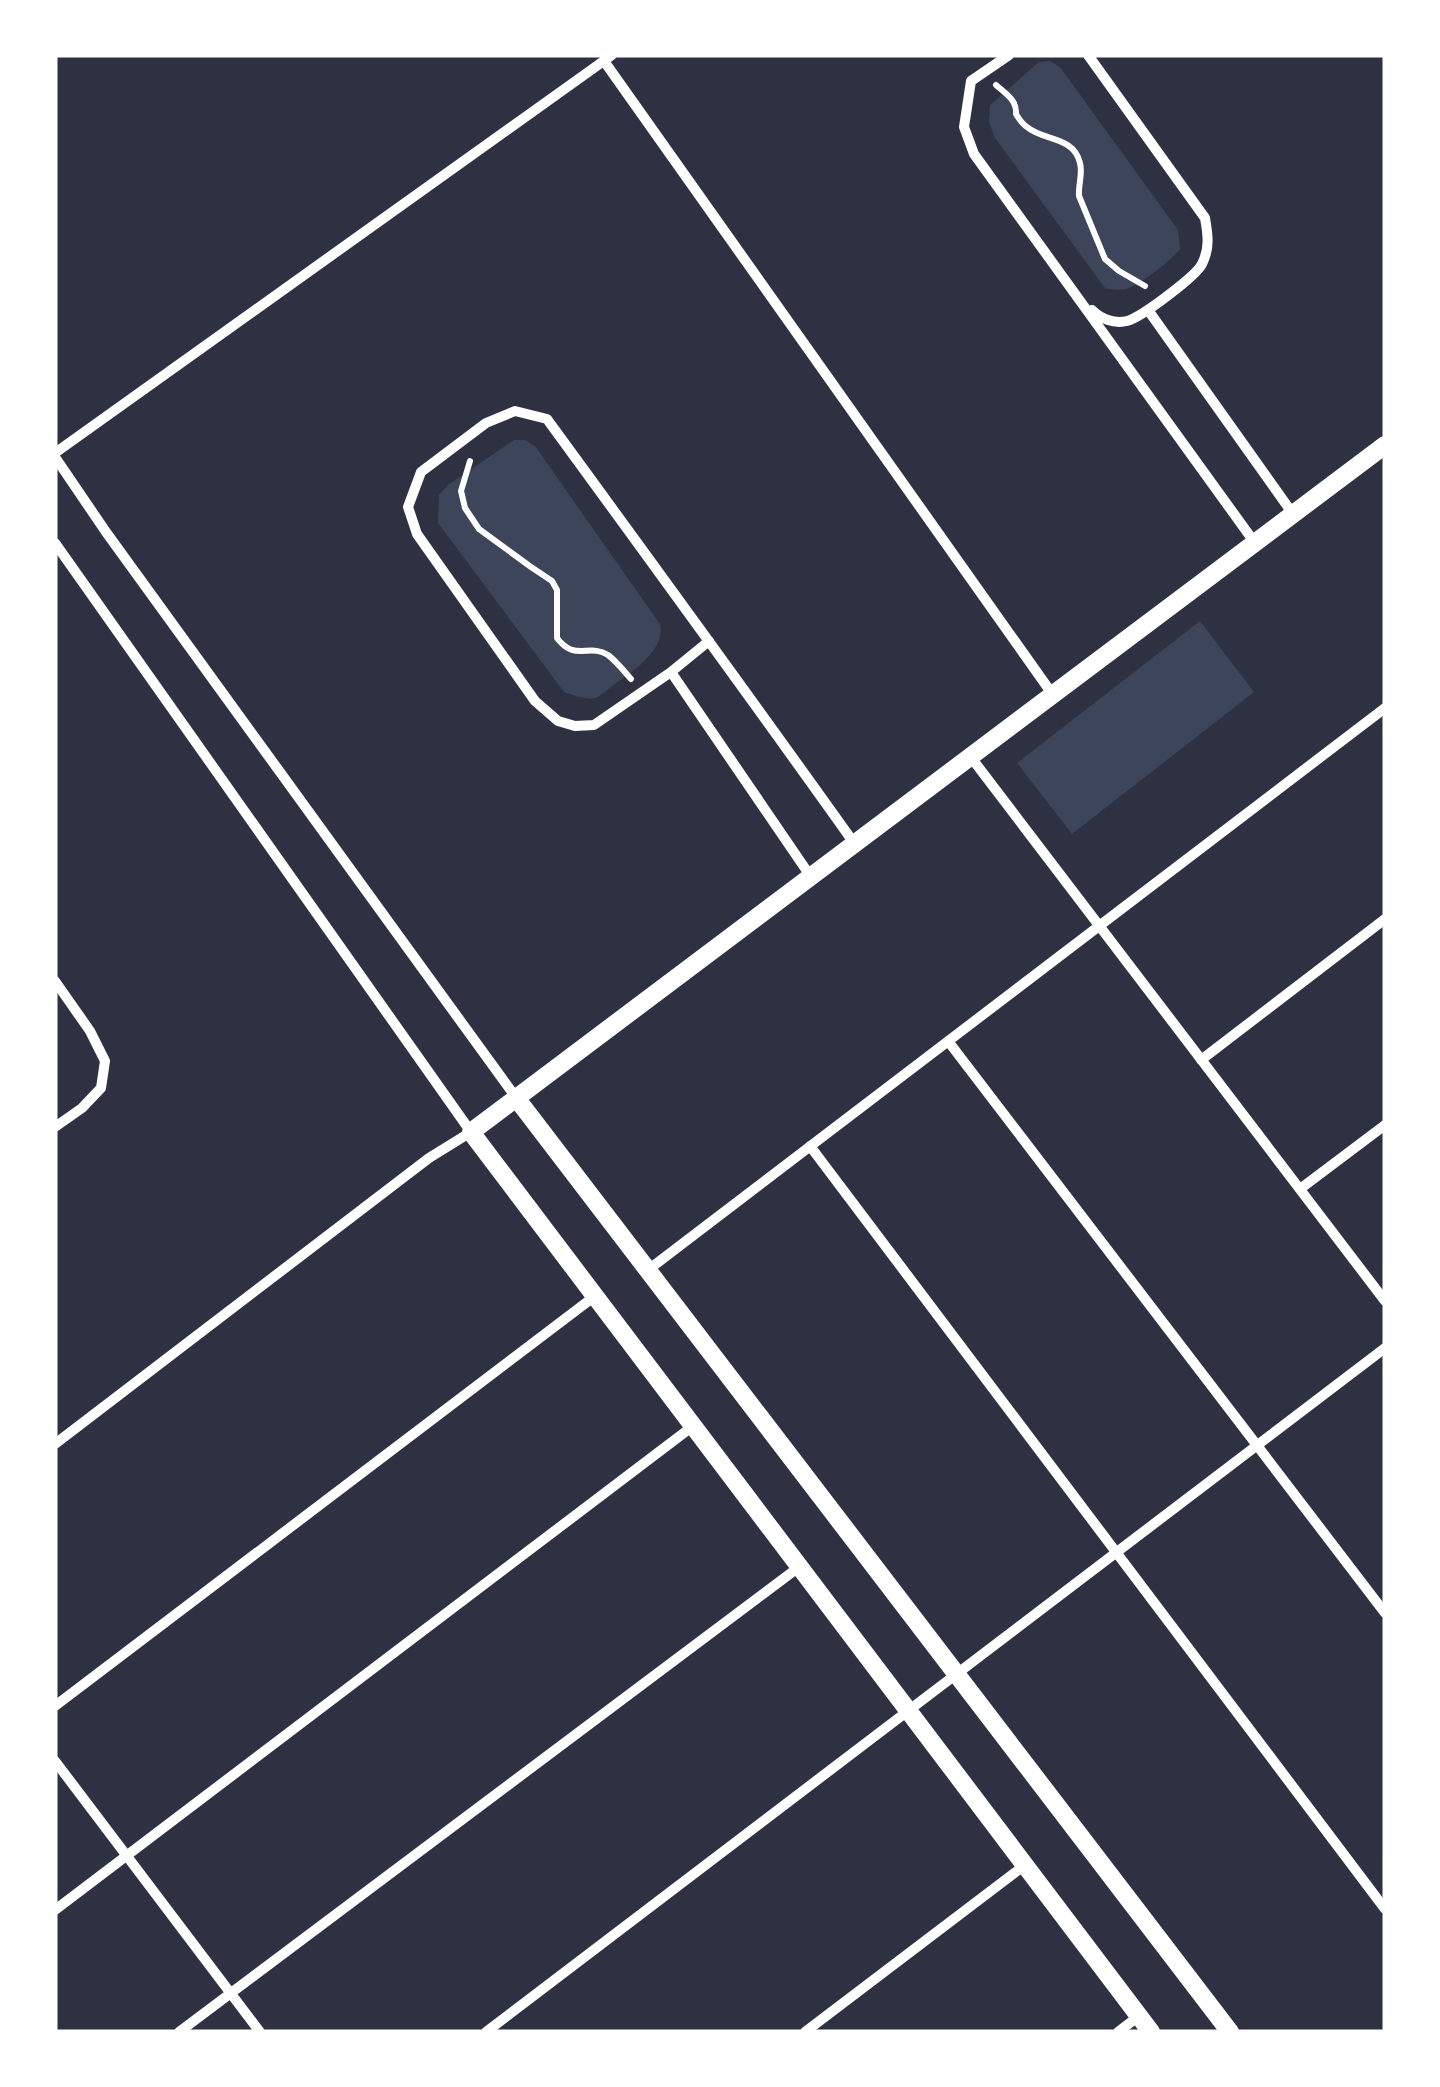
<svg xmlns="http://www.w3.org/2000/svg" width="1440" height="2087" viewBox="0 0 1440 2087" font-family="Inter,sans-serif">
	<rect width="100%" height="100%" fill="#2d3142"/>
	<path fill="#3c4559" d="M1050,61L1060,67L1178,230L1180,249C1170,261 1145,281 1131,287C1123,291 1113,290 1105,288L995,138L989,122L990,105L1039,62Z
		M514,440H525L535,446L660,624C666,650 633,671 615,684C609,688 601,696 595,698C585,700 573,695 564,692L438,523L439,495L448,485Z
		M1200,621L1254,692L1072,834L1017,763Z"/>
	<g fill="none" stroke-linecap="round" stroke-linejoin="round">
		<path stroke="#fff" stroke-width="6" d="M996,85C1006,94 1017,100 1016,114C1019,119 1022,124 1027,127C1043,141 1074,136 1080,163C1083,174 1078,185 1079,196L1105,259L1119,271L1145,286
			M470,461L461,491L465,508L479,529L531,567L552,581L557,590V638C575,662 589,643 608,655C616,661 624,671 631,679"/>
		<path stroke="#fff" stroke-width="10" d="M1009,55L971,81L964,127L974,154L1255,543
			M1088,55L1205,218C1208,235 1210,248 1202,264C1196,276 1142,317 1127,321C1114,324 1101,319 1092,310
			M604,61L1053,695
			M1148,310L1293,514
			M55,453L612,55
			M55,457L106,532L517,1099
			M55,543L471,1132L429,1158L55,1444
			M709,641L671,672L594,725L575,726L558,721L535,701L417,534L408,507L421,472L486,423L515,411L547,419C650,560 753,701 854,843
			M671,672L811,877
			M970,756L1385,1301
			M55,981L90,1031L105,1061L101,1088L82,1108L55,1127
			M948,1041L1385,1613
			M1201,1060L1385,919
			M810,1146L1385,1909
			M1300,1189L1385,1125
			M648,1270L1385,708
			M55,1706L595,1296
			M55,1761L260,2032
			M55,1910L693,1426
			M179,2032L799,1567
			M486,2032L1385,1348
			M805,2032L1025,1865
			M1118,2032L1139,2016"/>
		<path stroke="#fff" stroke-width="18" d="M517,1099L1230,2032
			M1151,2032L471,1132L1385,445"/>
	</g>
	<rect width="1440" height="2087" fill="none" stroke="#ffffff" stroke-width="115"/>
</svg>
